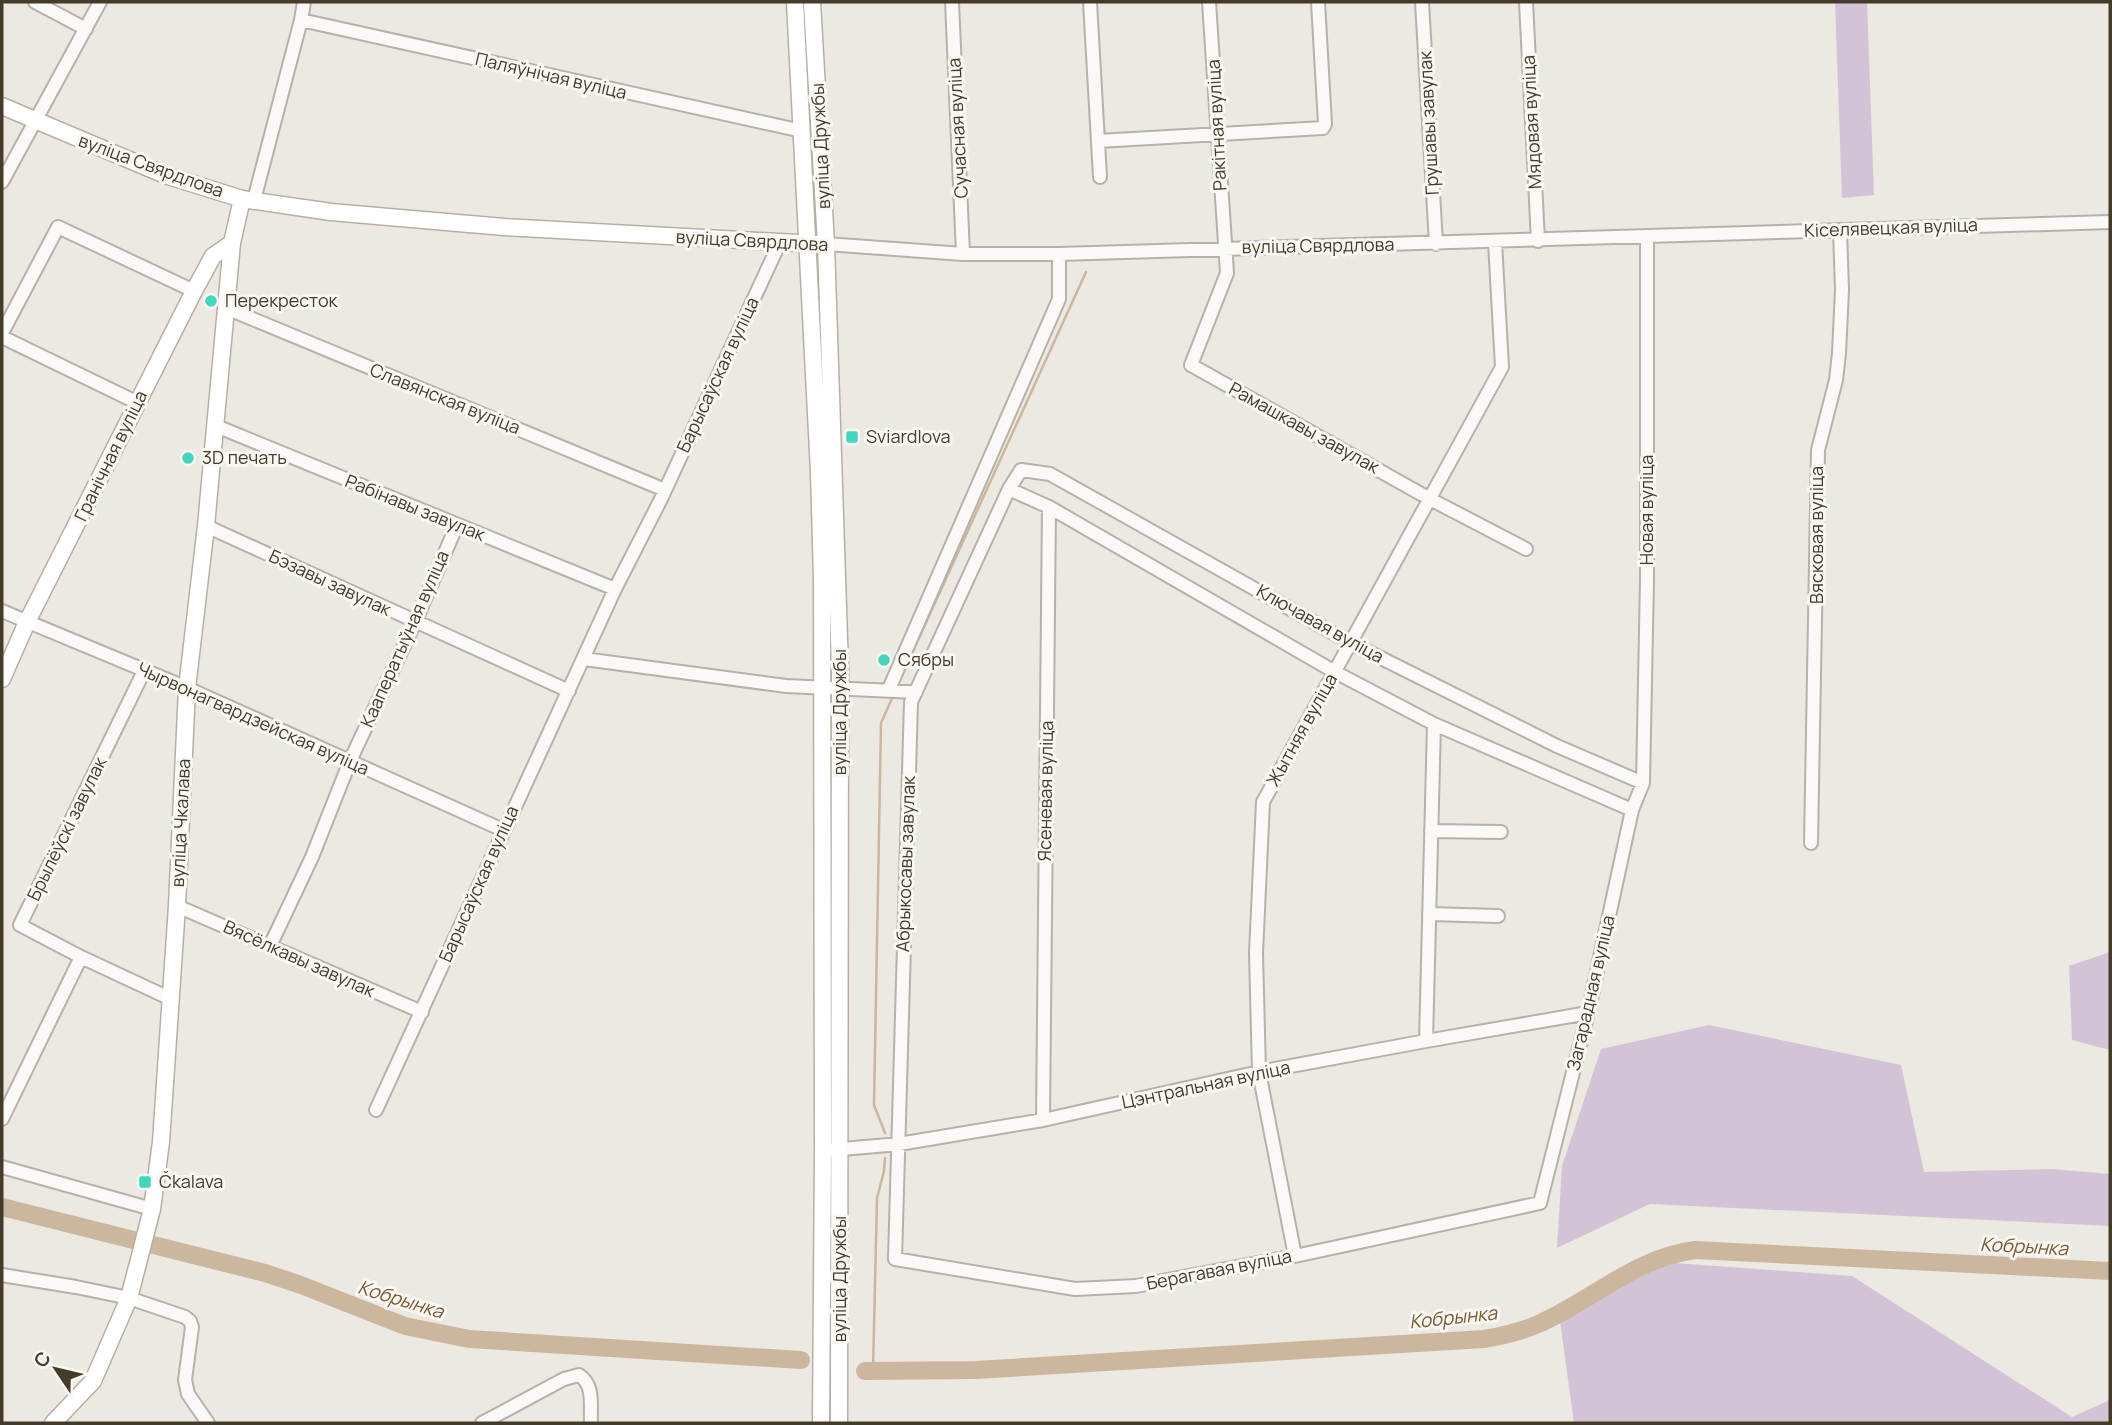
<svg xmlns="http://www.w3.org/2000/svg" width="2112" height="1425" viewBox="0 0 2112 1425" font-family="Manrope,sans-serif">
	<rect width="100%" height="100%" fill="#ece9e3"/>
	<path fill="#d2c4d6" d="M1835,2H1867L1874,195L1842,198Z
		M2110,952V1050L2072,1040L2069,966Z
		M1709,1025L1901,1065L1924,1172L2052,1169L2110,1174V1226L1650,1204L1557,1248L1562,1166L1601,1049Z
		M1662,1262L1852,1276L2072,1417L2110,1400V1423H1574L1560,1321Z"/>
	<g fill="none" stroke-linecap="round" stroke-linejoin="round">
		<path stroke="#cdb69e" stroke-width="2.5" d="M903,673L1086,272
			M885,1133L874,1105L881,723L893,696
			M873,1371L877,1198L884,1171L885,1158"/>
		<path stroke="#cdb69e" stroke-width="18" d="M2,1207L265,1273L301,1285L405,1326L469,1339L801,1360
			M865,1371L976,1370L1484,1339C1502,1336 1519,1332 1536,1325C1591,1302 1633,1258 1695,1250L2110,1271"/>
		<defs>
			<path id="minor" d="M35,2L86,29
				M952,2L963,254
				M1090,2L1100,177
				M1209,2L1227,273L1191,365L1430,499L1526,549
				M1422,2L1436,244
				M1526,2L1538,241
				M301,20L802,131
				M1098,141L1323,128L1325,124L1318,2
				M2,182L100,2
				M254,200L301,20L304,2
				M826,244L963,254H1059L2110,222
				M226,308L665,490
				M2,333L58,227L194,291
				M2,337L138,403
				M216,426L615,589
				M1009,489L1049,507L1043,1120
				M1049,507L1335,672L1434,724L1632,810
				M206,526L569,691
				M2,611L187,688L503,830
				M584,659L786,686L916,692
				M889,689L1059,299V254
				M1643,783L1557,746L1351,643L1050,474L1021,470L1009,489L911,702L895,1259L1075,1289L1136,1286L1295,1256L1540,1203L1588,1013L1632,810L1643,783L1647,579V237
				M1431,831L1501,832
				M1811,843L1818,450L1836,380L1839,353L1842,290L1840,230
				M177,906L422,1012
				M1429,914L1498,916
				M270,946L312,857L350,761L415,622L457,525
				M81,957L171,999
				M1426,1041L1434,724
				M376,1110L615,589L661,499L780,242
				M2,1119L81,957L20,925L144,671
				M831,1150L899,1144L1043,1120L1259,1072L1426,1041L1588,1013
				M2,1167L152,1209
				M1295,1256L1259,1072L1256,953L1263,802L1502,367L1495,242
				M2,1275L76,1287L129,1298L185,1317L190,1321L192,1327L185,1380L188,1394L208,1423
				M482,1423L564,1379L579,1375C595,1385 590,1407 591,1423"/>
			<path id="major" d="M795,2L819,472L822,580L823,1150L821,1423
				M812,2L826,244L840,668L839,1423
				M2,106L165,175L242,199L331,212L504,227L816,244
				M2,679L27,622L194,291L213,256L232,243
				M53,1423L93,1381L129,1298L152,1209L161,1142L177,906L187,688L206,526L232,243L242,199"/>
		</defs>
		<use href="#minor" stroke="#b7b1a8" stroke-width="16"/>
		<use href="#major" stroke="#b8afa2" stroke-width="19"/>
		<use href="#minor" stroke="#faf9f7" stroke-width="12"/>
		<use href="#major" stroke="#fff" stroke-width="16"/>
	</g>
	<g fill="#45d4be" stroke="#f9f7f3" stroke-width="2.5">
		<circle cx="211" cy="301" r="7"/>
		<rect x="845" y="430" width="14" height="14" rx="3.5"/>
		<circle cx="188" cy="458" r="7"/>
		<circle cx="884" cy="660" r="7"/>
		<rect x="138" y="1175" width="14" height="14" rx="3.5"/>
	</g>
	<g text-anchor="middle" stroke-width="6" stroke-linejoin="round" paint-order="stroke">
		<g font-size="18" fill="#453b2a" stroke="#f9f7f3">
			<text transform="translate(551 76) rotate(13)" y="6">Паляўнічая вуліца</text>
			<text transform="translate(1532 122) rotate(-93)" y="6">Мядовая вуліца</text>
			<text transform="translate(1429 123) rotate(-93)" y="6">Грушавы завулак</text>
			<text transform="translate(1217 125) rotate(-93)" y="6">Ракітная вуліца</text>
			<text transform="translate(958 128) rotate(-93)" y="6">Сучасная вуліца</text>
			<text transform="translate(821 146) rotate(-93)" y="6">вуліца Дружбы</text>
			<text transform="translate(151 166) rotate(20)" y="6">вуліца Свярдлова</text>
			<text transform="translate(1891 228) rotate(-2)" y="6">Кіселявецкая вуліца</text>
			<text transform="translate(752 241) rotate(3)" y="6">вуліца Свярдлова</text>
			<text transform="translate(1318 246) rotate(-1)" y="6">вуліца Свярдлова</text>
			<text transform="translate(718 375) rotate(-65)" y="6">Барысаўская вуліца</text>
			<text transform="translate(445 399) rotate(22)" y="6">Славянская вуліца</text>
			<text transform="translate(1304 428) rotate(29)" y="6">Рамашкавы завулак</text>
			<text transform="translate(111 456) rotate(-64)" y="6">Гранічная вуліца</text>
			<text transform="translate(415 508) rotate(22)" y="6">Рабінавы завулак</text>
			<text transform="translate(1647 510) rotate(-90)" y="6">Новая вуліца</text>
			<text transform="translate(1817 535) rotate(-90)" y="6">Вясковая вуліца</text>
			<text transform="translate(330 583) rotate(25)" y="6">Бэзавы завулак</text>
			<text transform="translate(1320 624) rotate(29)" y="6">Ключавая вуліца</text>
			<text transform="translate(405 639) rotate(-66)" y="6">Кааператыўная вуліца</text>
			<text transform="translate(840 712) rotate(-90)" y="6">вуліца Дружбы</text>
			<text transform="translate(253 719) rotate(24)" y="6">Чырвонагвардзейская вуліца</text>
			<text transform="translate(1302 730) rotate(-61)" y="6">Жытняя вуліца</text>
			<text transform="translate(1046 791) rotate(-89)" y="6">Ясеневая вуліца</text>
			<text transform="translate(181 823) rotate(-87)" y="6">вуліца Чкалава</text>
			<text transform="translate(67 829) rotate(-64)" y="6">Брылёўскі завулак</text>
			<text transform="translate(906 864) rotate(-88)" y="6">Абрыкосавы завулак</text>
			<text transform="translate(479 884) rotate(-66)" y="6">Барысаўская вуліца</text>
			<text transform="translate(299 959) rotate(24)" y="6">Вясёлкавы завулак</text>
			<text transform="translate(1591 993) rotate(-77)" y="6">Загарадная вуліца</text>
			<text transform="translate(1206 1085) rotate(-12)" y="6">Цэнтральная вуліца</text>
			<text transform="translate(1219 1270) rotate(-11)" y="6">Берагавая вуліца</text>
			<text transform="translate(840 1279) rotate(-90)" y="6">вуліца Дружбы</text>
		</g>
		<g font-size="18" fill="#453b2a" stroke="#f9f7f3" text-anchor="start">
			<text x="225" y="307">Перекресток</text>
			<text x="866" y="443">Sviardlova</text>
			<text x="202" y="464">3D печать</text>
			<text x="898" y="666">Сябры</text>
			<text x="159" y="1188">Čkalava</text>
		</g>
		<g font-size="19" font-style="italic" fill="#7b5a32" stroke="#f9f7f3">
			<text transform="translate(2024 1246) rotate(3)" y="7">Кобрынка</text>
			<text transform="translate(401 1299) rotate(17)" y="7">Кобрынка</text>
			<text transform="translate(1453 1317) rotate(-6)" y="7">Кобрынка</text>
		</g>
	</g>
	<rect width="2112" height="1425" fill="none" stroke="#453b2a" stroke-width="7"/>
	<g transform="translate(56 1369) rotate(305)" stroke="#f9f7f3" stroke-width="5" paint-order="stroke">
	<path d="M0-5L12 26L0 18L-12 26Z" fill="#453b2a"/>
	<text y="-10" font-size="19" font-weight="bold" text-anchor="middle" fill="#453b2a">С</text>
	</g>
</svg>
